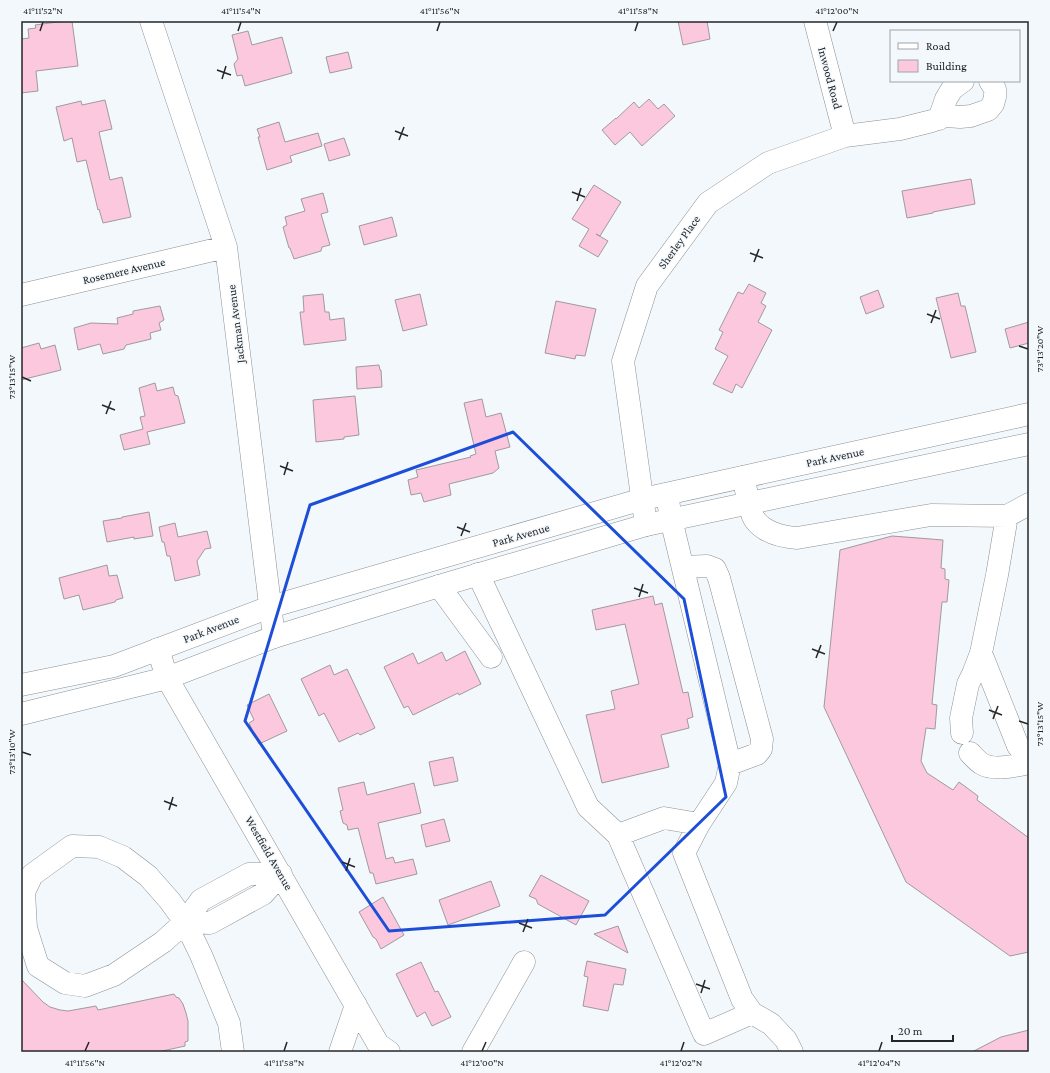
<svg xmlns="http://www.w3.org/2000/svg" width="1050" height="1073" viewBox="0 0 1050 1073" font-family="'Crimson Pro',serif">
	<rect width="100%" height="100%" fill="#f3f8fc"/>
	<path fill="#fbc8de" stroke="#a09a9d" d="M65,21H72L78,66L36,71L38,91L21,93V39L29,38L28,29L36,28L35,25Z
		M678,21H707L710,39L683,45Z
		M248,31L252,45L282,37L292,73L245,86L242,75L237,76L234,64L238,59L232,35Z
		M348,52L352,68L330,73L326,57Z
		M649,99L658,109L664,104L675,116L642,146L630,132L615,145L602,130L616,118V119L634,102L639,108Z
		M105,100L112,129L99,132L110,180L122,177L131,217L103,223L99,209L98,210L86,160L77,162L72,138L64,141L56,107L81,101L82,105Z
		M279,122L285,142L318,133L322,146L290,156L292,162L267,170L258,137H260L257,129Z
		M344,138L350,155L329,161L324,144Z
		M971,179L975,204L933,212V213L907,218L902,191Z
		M594,185L621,202L600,236L596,234L608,241L598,257L579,246L589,229L572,219Z
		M323,193L328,212L321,214L330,245L322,247L321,251L294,259L290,248H289L283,227L287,225L285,217L305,211L301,199Z
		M392,217L397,236L364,245L359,226Z
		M749,284L766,293L761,303L766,306L758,322L772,330L742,388L736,384L732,393L713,384L728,356L715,349L723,332L719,330L738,292L743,294Z
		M878,290L884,307L866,314L860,297Z
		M958,293L961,306H965L976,352L951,358L936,298Z
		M323,294L325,312H329L330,320L344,318L346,340L304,345L300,312H304L303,296Z
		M420,294L427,325L403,331L395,300Z
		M556,301L596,309L585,356L576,355L575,359L545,353Z
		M160,306L164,320L159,323L161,330L150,333L151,339L126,345L124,349L103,354L100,344L78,350L74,328L91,323L118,324L117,318L133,314V311Z
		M1029,322V343L1010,348L1005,329Z
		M39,343L41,349L55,345L61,370L21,380V348Z
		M379,365L380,370H381L382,387L357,389L356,367Z
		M155,383L157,391L173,387L175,395L178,396L185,423L147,432L150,444L124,450L120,435L143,429L140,417L145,416L139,388Z
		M355,396L359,435L344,437V439L316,442L313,400Z
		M482,399L486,417L501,413L510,447L495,451L499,468L493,473L449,484L451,495L424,502L421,493L411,495L408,480L418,477L416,470L471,457L470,456L476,454L464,403Z
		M149,512L153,536L134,539V537L107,542L103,521L122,518V517Z
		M175,523L178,537L207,531L211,548L205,549L197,561L200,575L175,581L170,556H167L164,542H162L159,527Z
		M892,536L918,538L943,540L941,568L945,569V579L949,580L947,602H942L932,704L937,705L935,729L926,728L921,761L927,773L953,790L959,782L978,796L977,800L1029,838V952L1010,956L906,882L824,707L840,550Z
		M107,565L109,576L117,575L123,598L116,600L115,602L83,610L79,595L64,599L59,578Z
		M653,596L655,605L662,603L683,693L688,692L693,717L687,719L689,728L661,735L669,767L602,783L586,715L615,709L611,691L639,684L625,624L596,630L592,610Z
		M465,651L481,684L459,695L458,693L413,715L408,706L404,708L384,667L413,653L418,664L442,652L446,661Z
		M330,665L334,675L347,669L375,728L360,735L358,733L339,742L324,713L319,716L301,679Z
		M269,694L287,731L259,744L249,723L254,720L247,705Z
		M453,757L458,781L434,786L429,762Z
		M364,782L367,795L414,783L421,813L378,823L386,859L393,857L395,863L413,859L417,874L376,884L373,873H370L358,828L348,830L347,825L343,823L340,811L343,810L338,788Z
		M444,819L450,841L426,847L421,825Z
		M541,875L589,901L576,925L538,904L536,899L529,896Z
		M491,881L500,906L448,925L439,900Z
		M383,897L404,935L381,949L376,939L373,937L359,912Z
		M618,926L628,953L594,934Z
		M587,961L626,969L623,985L614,984L608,1011L583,1006L588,977L584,976Z
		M421,962L435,992L438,991L451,1017L432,1026L425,1012L417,1017L396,974Z
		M21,979L43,1002L50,1007L60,1010L68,1011L96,1006L98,1010L174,994L176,997L179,998L183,1004L186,1013L188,1021V1041L185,1042V1046L158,1052H21Z
		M1029,1030V1052H972L1001,1037Z"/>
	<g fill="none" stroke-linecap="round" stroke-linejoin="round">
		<defs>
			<path id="minor" d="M151,21L226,247L274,637
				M815,21L845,136
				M939,119L946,99L952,89L963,81
				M21,295L226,247
				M744,477C745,486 750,514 755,520C765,533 782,537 797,538L931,515L1007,516L1029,504
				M667,494L671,519L730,764L726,783L699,824L684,853L742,999L752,1013L771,1024L786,1040L792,1052
				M1007,516L997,575L981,653L1018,746L1026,754L1029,756
				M646,525L623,361L647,286L708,203L768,163L845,136L900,129L932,121L946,116L960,117L971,116L988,110L993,104L995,97V89L990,81
				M683,567L707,566L715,569L719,578L762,739L761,749L757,754L730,764
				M478,574L588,807L618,835
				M439,586L491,657
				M158,649L167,678L378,1044L389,1052
				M962,733L961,718L968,684L973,674L981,653
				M970,753C973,756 977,761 982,764C994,771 1015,766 1029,763
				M699,824L664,818L618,835L704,1034L752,1013
				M185,922L210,923L263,894L281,874
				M233,1052L229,1023L201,955L185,922L170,901L148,876L123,857L99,847L72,846L32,875L24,892L26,928L38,966L65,983L85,986L114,975L163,942L185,922L201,900L249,874H281
				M340,1052L356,1005
				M473,1052L524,962"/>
			<path id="major" d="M21,685L114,666L270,607L643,499L1029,414
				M21,714L167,678L274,637L439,586L646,525L1029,444"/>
		</defs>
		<use href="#minor" stroke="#8c9195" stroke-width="23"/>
		<use href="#major" stroke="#8c9195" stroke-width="23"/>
		<use href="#minor" stroke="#fff" stroke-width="22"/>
		<use href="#major" stroke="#fff" stroke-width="22"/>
	</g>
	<path fill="none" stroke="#1d4ed8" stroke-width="3" stroke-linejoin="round" d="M513,432L684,599L726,797L605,915L389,931L245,721L310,505Z"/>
	<path fill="none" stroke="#252628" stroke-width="1.5" d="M40,31L43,22M238,31L241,22M437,31L440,22M635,31L638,22M833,31L837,22M217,70L231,75M222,79L226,66M395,131L408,136M399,140L404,127M572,192L585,197M577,201L581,188M750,253L763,258M754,262L759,249M927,314L940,319M931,323L936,310M1019,346L1028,349M22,377L31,381M102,405L115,410M106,414L111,401M280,466L293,471M284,475L288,462M457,527L470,532M461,536L466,523M634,588L648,593M639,597L643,584M812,649L825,654M816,658L821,645M989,710L1002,715M993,719L998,706M1019,721L1028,724M22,752L31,755M164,801L177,806M169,810L173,797M342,862L355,867M346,871L350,858M519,923L532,928M523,932L528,919M696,984L710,989M701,993L705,980M85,1051L89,1042M284,1051L287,1042M482,1051L486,1042M681,1051L684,1042M879,1051L882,1042"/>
	<g text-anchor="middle" stroke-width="3" stroke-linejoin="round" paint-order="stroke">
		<g font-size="12" fill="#252628" stroke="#f3f8fc">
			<text transform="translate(830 78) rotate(75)" y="4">Inwood Road</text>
			<text transform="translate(679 242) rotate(-54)" y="4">Sherley Place</text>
			<text transform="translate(124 271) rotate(-13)" y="4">Rosemere Avenue</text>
			<text transform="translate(236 324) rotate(-97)" y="4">Jackman Avenue</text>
			<text transform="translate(835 457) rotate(-12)" y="4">Park Avenue</text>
			<text transform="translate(521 535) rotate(-16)" y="4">Park Avenue</text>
			<text transform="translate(211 629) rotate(-21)" y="4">Park Avenue</text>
			<text transform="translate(269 853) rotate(60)" y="4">Westfield Avenue</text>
		</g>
	</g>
	<rect width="1050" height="1073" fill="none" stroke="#f3f8fc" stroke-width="44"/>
	<rect x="890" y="30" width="130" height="52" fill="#f3f8fc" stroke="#a1a4a7"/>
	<rect x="898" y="43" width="20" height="6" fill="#ffffff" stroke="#a1a4a7"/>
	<text x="926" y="50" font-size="12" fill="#252628">Road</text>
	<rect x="898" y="60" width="20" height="12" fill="#fbc8de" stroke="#a1a4a7"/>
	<text x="926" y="70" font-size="12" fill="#252628">Building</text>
	<path d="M892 1035v6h61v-6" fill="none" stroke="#252628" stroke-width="2"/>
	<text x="898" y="1035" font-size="12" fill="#252628" stroke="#f3f8fc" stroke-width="3" paint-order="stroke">20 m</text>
	<rect x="22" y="22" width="1006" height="1029" fill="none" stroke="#252628" stroke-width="1.5"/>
	<g font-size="10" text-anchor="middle" fill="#252628">
		<text x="43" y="14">41°11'52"N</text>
		<text x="241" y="14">41°11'54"N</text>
		<text x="440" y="14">41°11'56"N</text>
		<text x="638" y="14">41°11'58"N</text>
		<text x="837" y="14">41°12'00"N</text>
		<text transform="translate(1039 349) rotate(-90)" y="4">73°13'20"W</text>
		<text transform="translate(11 377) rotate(-90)" y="4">73°13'15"W</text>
		<text transform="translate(1039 724) rotate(-90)" y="4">73°13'15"W</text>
		<text transform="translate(11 752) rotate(-90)" y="4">73°13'10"W</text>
		<text x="85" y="1066">41°11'56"N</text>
		<text x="284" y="1066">41°11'58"N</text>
		<text x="482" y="1066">41°12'00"N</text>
		<text x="681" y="1066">41°12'02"N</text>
		<text x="879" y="1066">41°12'04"N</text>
	</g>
</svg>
